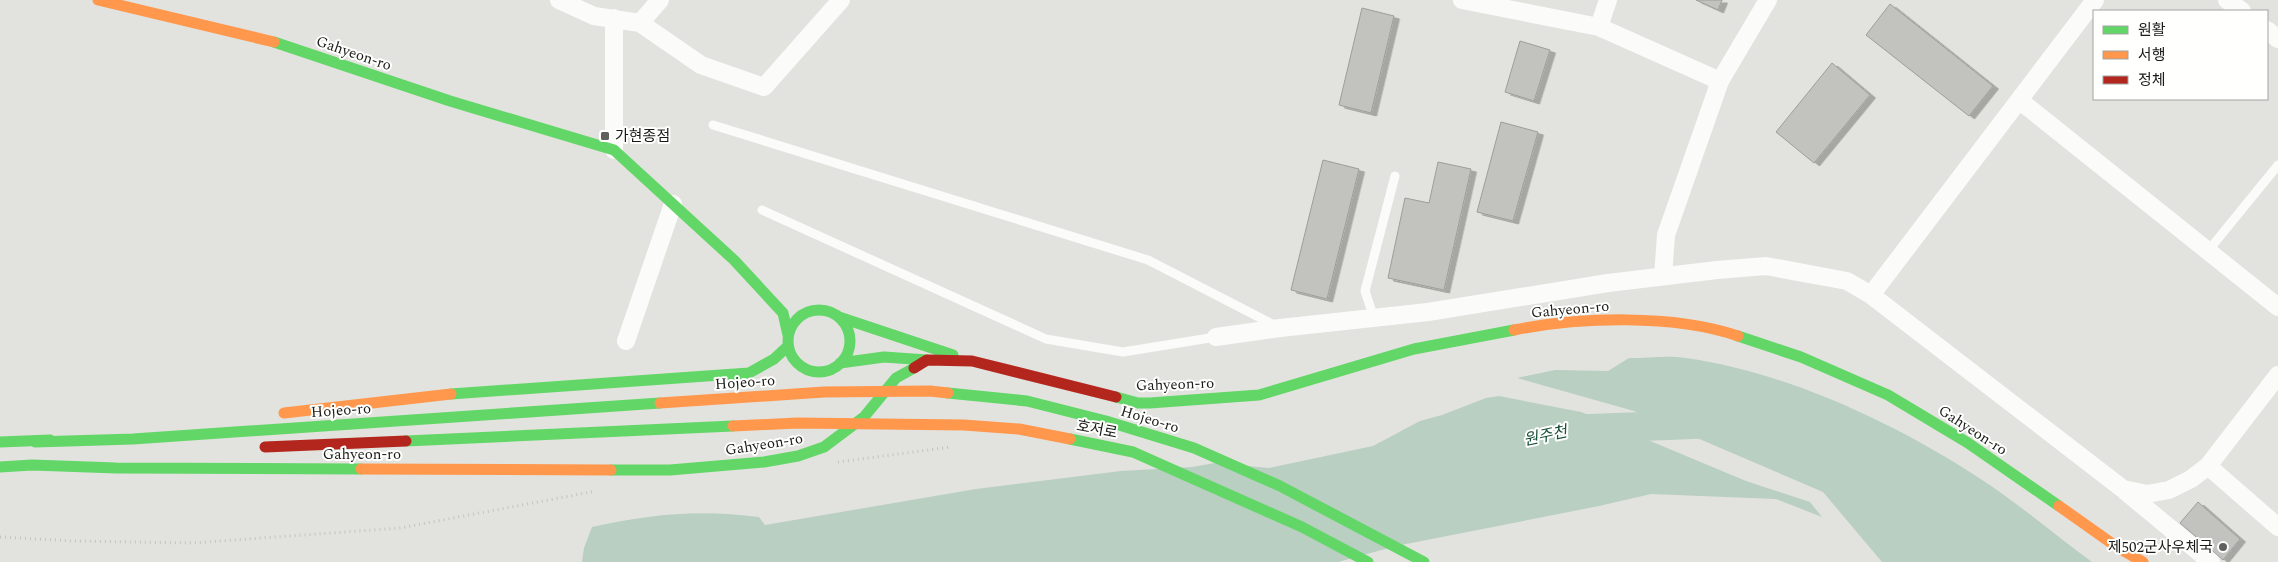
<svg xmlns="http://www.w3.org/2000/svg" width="2278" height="562" viewBox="0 0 2278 562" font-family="Spectral,'Noto Sans KR',serif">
	<defs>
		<filter id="shadow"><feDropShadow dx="5.5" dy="3" stdDeviation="0" flood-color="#0004"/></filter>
	</defs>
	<rect width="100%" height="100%" fill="#e2e3de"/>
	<path fill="#b8cfc2" d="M1629,358C1648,358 1668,355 1686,358C1786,372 1895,423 1979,478C2018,503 2054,534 2092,562H1882L1823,492L1634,411L1517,378L1555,370L1608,371Z
		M1499,396L1581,412L1746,481L1810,502L1822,517L1776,499L1651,494L1599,506L1396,546L1338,562H582L584,548L592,527C649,514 701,509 759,517L765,525L976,489L1121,471L1192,467L1215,463L1269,468L1373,446L1420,421L1442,415L1486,398Z"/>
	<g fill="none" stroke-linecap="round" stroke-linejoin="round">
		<path stroke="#b8cfc2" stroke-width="29" d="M1578,429L1706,424"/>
	</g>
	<path fill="#c2c2bf" stroke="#9d9d99" filter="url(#shadow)" d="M1696,0H1722L1718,10Z
		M1890,4L1993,86L1969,116L1866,35Z
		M1362,8L1394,16L1371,113L1339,105Z
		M1520,41L1550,50L1534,101L1505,92Z
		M1832,63L1870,95L1814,163L1776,132Z
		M1501,122L1538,132L1513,221L1477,212Z
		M1323,160L1359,169L1327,299L1291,290Z
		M1438,162L1471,169L1444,290L1388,278L1405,198L1429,203Z
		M2198,502L2240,539L2223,560L2180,523Z"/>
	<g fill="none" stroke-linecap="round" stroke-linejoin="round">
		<path stroke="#c3c3c2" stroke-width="3" stroke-dasharray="1 4" stroke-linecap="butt" d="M838,462L951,447
			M0,537L73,541L193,543L400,528L596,491"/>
		<path stroke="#fbfbfa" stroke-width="9" d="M713,125L1148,260L1276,326
			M762,210L1046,339L1123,352L1216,337
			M2208,251L2278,165
			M1374,318L1365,291L1395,176"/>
		<path stroke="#fbfbfa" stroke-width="18" d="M559,0L594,16L640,23L701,65L764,87L841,0
			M1462,0L1599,27L1720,81
			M2227,0L2242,11
			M640,23L660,0
			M1599,27L1608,0
			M2267,30L2278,39
			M2019,100L2278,307
			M614,150V18
			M1663,276L1666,235L1720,81L1768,0
			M1871,295L2095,0
			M1216,337L1280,328L1428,312L1608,283L1717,270L1766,266L1847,281L1871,295L2123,489L2147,494L2169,490L2191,479L2208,466L2278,375
			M626,341L673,204
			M2208,466L2278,527
			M2125,491L2211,562"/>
		<path stroke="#63d668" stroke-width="11" d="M274,42L450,101L614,150L734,260L783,313L788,335
			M788 341a31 31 0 1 1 62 0a31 31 0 1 1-62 0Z
			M839,317L953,355
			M1738,336L1801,357L1888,395L1968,443L2059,506
			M840,363L884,357L927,360
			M948,393L1027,401L1106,421L1194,448L1280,486L1424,562
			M451,394L749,373L774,359L788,346
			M1116,397L1138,403H1150L1259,395L1414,349L1514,330
			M1070,439L1133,452L1302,527L1368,562
			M406,441L733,426
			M0,442L50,440
			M35,442L133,439L660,403
			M0,467L32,465L116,468L361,469
			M611,470H670L764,462L798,456L824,447L864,417L896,378L914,368"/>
		<path stroke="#ff974d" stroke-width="11" d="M98,0L274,42
			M1514,330C1580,317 1674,314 1738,336
			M660,403L824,392L930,391L948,393
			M284,413L451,394
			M733,426L797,423L964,425L1019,429L1070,439
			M361,469L611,470
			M2059,506L2117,547L2143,562"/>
		<path stroke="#b3261e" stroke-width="11" d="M914,368L927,360L972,361L1116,397
			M265,447L406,441"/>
	</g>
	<g fill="#60615d" stroke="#fffffe" stroke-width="2">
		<rect x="600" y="131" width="10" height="10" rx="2.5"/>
		<circle cx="2223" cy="547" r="5"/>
	</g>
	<g text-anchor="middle" stroke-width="4" stroke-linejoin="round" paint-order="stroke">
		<g font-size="15" fill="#1a1b18" stroke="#fffffe">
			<text transform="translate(354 53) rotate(19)" y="5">Gahyeon-ro</text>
			<text transform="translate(1570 309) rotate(-5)" y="5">Gahyeon-ro</text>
			<text transform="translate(745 382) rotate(-4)" y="5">Hojeo-ro</text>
			<text transform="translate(1175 384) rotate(-2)" y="5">Gahyeon-ro</text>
			<text transform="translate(341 410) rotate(-4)" y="5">Hojeo-ro</text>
			<text transform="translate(1150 419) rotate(17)" y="5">Hojeo-ro</text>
			<text transform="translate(1097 429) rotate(11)" y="5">호저로</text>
			<text transform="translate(1973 430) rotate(33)" y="5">Gahyeon-ro</text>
			<text transform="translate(764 444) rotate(-9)" y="5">Gahyeon-ro</text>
			<text x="362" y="459">Gahyeon-ro</text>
		</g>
		<g font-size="15" fill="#1a1b18" stroke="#fffffe" text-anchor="start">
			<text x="615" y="141">가현종점</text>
			<text x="2213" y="552" text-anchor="end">제502군사우체국</text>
		</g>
		<g font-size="16" font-style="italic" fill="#17513b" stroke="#fffffe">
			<text transform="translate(1545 435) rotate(-12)" y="6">원주천</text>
		</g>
	</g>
	<rect x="2093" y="10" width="175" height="90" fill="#fffffe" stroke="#a3a4a2"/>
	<rect x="2103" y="26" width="25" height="8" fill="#63d668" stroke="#a3a4a2"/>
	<text x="2138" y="35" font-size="15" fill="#1a1b18">원활</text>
	<rect x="2103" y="51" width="25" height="8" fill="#ff974d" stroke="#a3a4a2"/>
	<text x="2138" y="60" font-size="15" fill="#1a1b18">서행</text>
	<rect x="2103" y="76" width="25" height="8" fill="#b3261e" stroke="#a3a4a2"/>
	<text x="2138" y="85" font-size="15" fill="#1a1b18">정체</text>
</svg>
